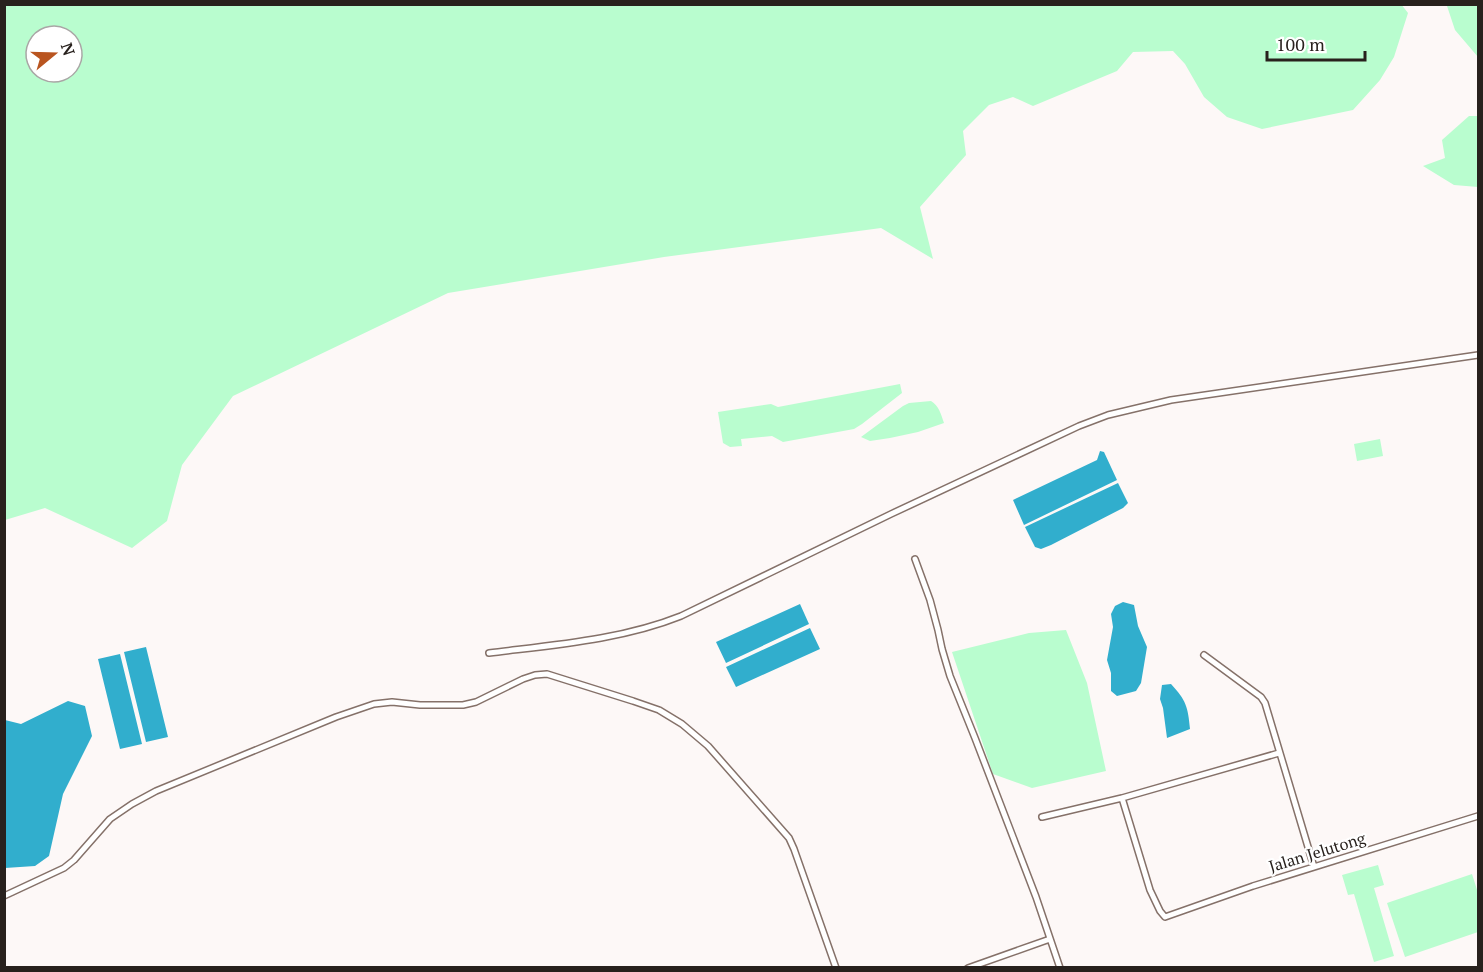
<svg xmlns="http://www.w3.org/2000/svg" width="1483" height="972" viewBox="0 0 1483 972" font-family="'PT Serif',serif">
	<rect width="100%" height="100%" fill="#fdf8f7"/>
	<path fill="#b9fdcf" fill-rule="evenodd" d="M1401,4L1408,13L1394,57L1380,80L1353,110L1262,129L1227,117L1204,97L1185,64L1173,51L1133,52L1117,71L1033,106L1013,97L989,105L963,131L966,155L920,207L933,259L881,228L664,257L448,293L233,396L182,465L167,521L132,548L45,508L5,520V5ZM36,36H72V72H36Z
		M1448,5H1478V57L1455,30L1447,6Z
		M1469,116H1478V187L1454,185L1423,166L1445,158L1442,140Z
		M900,384L902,393L862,424L854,429L783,442L772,436L741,439L742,446L730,447L723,443L718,412L771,404L778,407Z
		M931,401C939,406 941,414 944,423L918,432L890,438L870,441L861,437L903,406L909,403Z
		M1380,439L1383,456L1357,461L1354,444Z
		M1066,630L1087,683L1106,771L1032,788L993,774L952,652L1029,633Z
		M1378,865L1384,885L1374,888L1394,956L1374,962L1354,894L1348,895L1342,875Z
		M1472,874L1478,893V932L1405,957L1387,903Z"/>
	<path fill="#31aecd" d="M1100,451L1104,452L1117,480L1024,525L1013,500L1097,460Z
		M1118,483L1128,503L1123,508L1051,545L1041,549L1035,547L1025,527Z
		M1123,602L1134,605L1138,626L1147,647L1141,683L1136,691L1117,696L1111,691V673L1107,660L1113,627L1111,614L1115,606Z
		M800,604L809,624L726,663L716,642Z
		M810,628L820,649L736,687L726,667Z
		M146,647L168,737L146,742L124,652Z
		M120,654L142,744L120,749L98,659Z
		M1171,684C1186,700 1188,707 1190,729L1167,738L1163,708L1160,699L1162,685Z
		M68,701L85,706L92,736L63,794L49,856L35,866L5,868V720L21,724Z"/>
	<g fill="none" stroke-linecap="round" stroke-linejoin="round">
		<defs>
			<path id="street" d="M915,559L930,600L938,630L942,649L950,676L975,738L1036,897L1060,968
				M489,653C553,645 621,640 681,616L891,514L1079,426L1108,415L1171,400L1478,355
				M1204,655L1261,697L1265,703L1314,867
				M1122,798L1150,890L1160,911L1165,917L1253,886L1478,816
				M1042,817L1122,798L1279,753
				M4,896L64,868L74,860L110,819L132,804L156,791L336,717L374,704L392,702L420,705H463L476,702L523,679L535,675L547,674L633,701L659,710L682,724L708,746L789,838L794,849L836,968
				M968,968L1050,939"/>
		</defs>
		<use href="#street" stroke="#857169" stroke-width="8"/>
		<use href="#street" stroke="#fff" stroke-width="5"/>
	</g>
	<g text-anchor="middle" stroke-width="4.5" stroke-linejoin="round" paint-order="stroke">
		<g font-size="16" fill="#28211d" stroke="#fff">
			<text transform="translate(1317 852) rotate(-17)" y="6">Jalan Jelutong</text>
		</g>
	</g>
	<rect width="1483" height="972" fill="none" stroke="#28211d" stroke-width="12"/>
	<g transform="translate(54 54) rotate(71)"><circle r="28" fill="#ffffff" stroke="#a9a6a5" stroke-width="1.5"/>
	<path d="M0-4.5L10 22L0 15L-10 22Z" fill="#b95520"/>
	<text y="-9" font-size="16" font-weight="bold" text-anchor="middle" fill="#28211d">N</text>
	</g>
	<path d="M1267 51v9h98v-9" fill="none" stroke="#28211d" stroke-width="3"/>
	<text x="1276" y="51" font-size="18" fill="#28211d" stroke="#ffffff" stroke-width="4.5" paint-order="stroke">100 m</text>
</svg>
